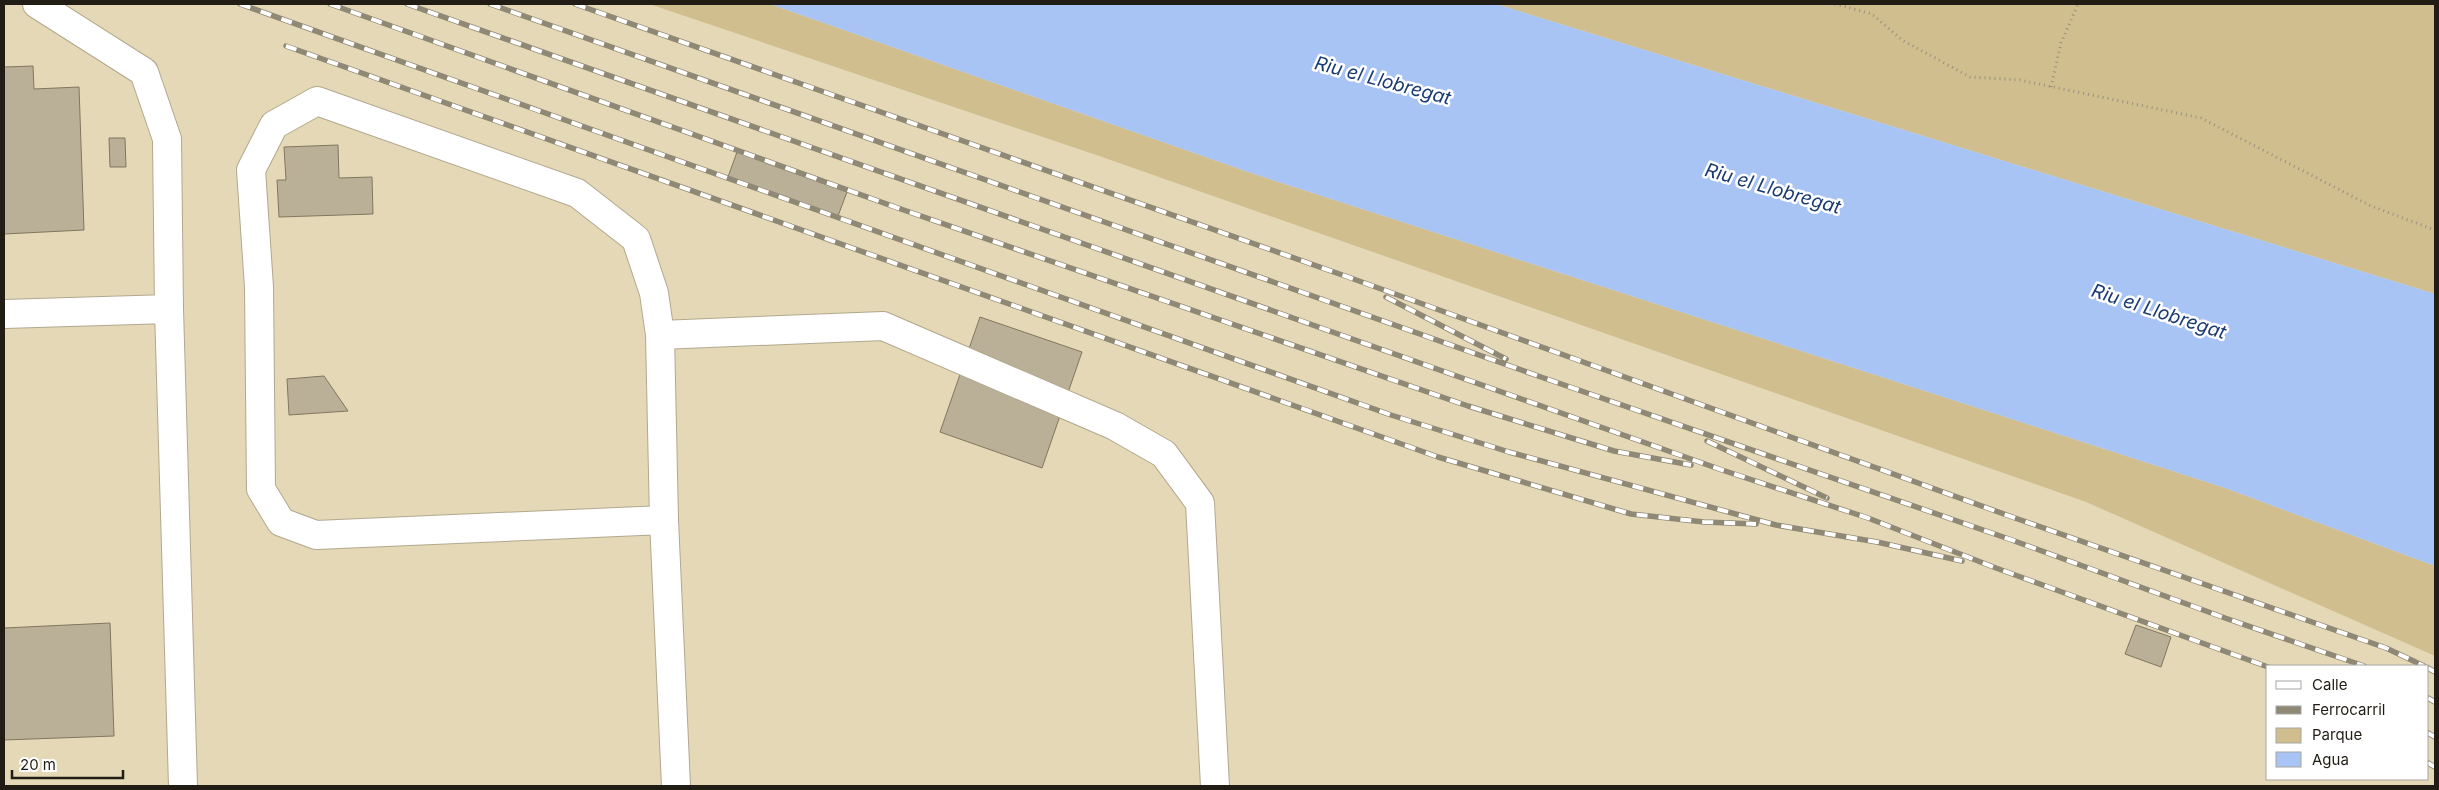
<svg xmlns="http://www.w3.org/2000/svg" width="2439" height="790" viewBox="0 0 2439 790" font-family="Inter,sans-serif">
	<rect width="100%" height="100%" fill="#eae0c6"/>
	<path fill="#e5d8b6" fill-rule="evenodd" d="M4,4H649L1099,156L2086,502L2435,656V786H4ZM2268,666H2428V779H2268Z"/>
	<path fill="#d0be8f" d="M649,4H770L1251,173L2225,488L2435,566V656L2086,502L1099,156Z
		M1496,4H2435V294Z"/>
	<path fill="#a8c4f4" d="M770,4H1496L2435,294V566L2225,488L1251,173Z"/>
	<path fill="#bab097" stroke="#80775f" d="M33,66L34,89L79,87L84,230L4,234V67Z
		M109,138H125L126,167H110Z
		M338,145L339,178L372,177L373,214L279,217L277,180H286L284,147Z
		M737,152L847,192L838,216L728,177Z
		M980,317L1082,352L1042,468L940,432Z
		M324,376L348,411L289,415L287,379Z
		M110,623L114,736L4,740V628Z
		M2136,625L2171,637L2161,667L2125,654Z"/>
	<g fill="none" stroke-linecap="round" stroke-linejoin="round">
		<defs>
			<path id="minor" d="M37,4L144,72L167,139L169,309L183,786
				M4,314L169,309
				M660,335L664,520L676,786
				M664,520L316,535L281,522L261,489L259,287L251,170L274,125L317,101L577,193L636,239L654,293L660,335L883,326L1115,426L1164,454L1200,503L1215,786"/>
		</defs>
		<use href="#minor" stroke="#b2a88f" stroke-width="30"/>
		<path stroke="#98917e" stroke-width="3" stroke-dasharray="1 4" stroke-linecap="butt" d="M1835,4L1872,14L1902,40L1970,77L2020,80L2201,118L2371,206L2435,230
			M2051,87L2061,43L2078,4"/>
		<use href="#minor" stroke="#fff" stroke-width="28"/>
		<defs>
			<path id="rail" d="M240,4L1391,415L1509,452L1776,525L1877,542L1962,561
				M330,4L895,207L1468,406L1614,451L1691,465
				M407,4L1722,470L1868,518L1996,568L2268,667
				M490,4L1541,377L2009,539L2225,618L2364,666
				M575,4L1348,277L2015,518L2386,648L2424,666
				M286,46L1438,457L1631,514L1704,522L1756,524
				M1386,297L1506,359
				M1707,441L1827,498
				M2428,668L2435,672
				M2428,698L2435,702
				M2428,733L2435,737
				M2428,763L2435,767"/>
		</defs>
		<use href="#rail" stroke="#8f8875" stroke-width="5.5"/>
		<use href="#rail" stroke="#fff" stroke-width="4" stroke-dasharray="11" stroke-linecap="butt"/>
	</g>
	<g text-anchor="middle" stroke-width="5" stroke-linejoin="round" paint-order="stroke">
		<g font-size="19" font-style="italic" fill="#1a3a72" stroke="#fff">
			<text transform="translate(1383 80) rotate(15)" y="7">Riu el Llobregat</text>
			<text transform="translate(1773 188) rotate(16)" y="7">Riu el Llobregat</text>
			<text transform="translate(2159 311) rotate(18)" y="7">Riu el Llobregat</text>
		</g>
	</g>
	<rect width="2439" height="790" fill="none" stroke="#211d14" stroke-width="10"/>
	<rect x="2266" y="665" width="162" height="115" fill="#ffffff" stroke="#a6a5a1"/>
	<rect x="2276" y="681" width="25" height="8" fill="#ffffff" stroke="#a6a5a1"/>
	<text x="2312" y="690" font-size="15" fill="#211d14">Calle</text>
	<rect x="2276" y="706" width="25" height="8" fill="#8f8875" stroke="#a6a5a1"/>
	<text x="2312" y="715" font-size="15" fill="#211d14">Ferrocarril</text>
	<rect x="2276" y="728" width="25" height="15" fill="#d0be8f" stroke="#a6a5a1"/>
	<text x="2312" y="740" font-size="15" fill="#211d14">Parque</text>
	<rect x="2276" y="752" width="25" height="15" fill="#a8c4f4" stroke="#a6a5a1"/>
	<text x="2312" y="765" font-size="15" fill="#211d14">Agua</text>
	<path d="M12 770v8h111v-8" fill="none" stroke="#211d14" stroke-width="2.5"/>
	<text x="20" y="770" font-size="15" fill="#211d14" stroke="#ffffff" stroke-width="4" paint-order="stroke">20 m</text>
</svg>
